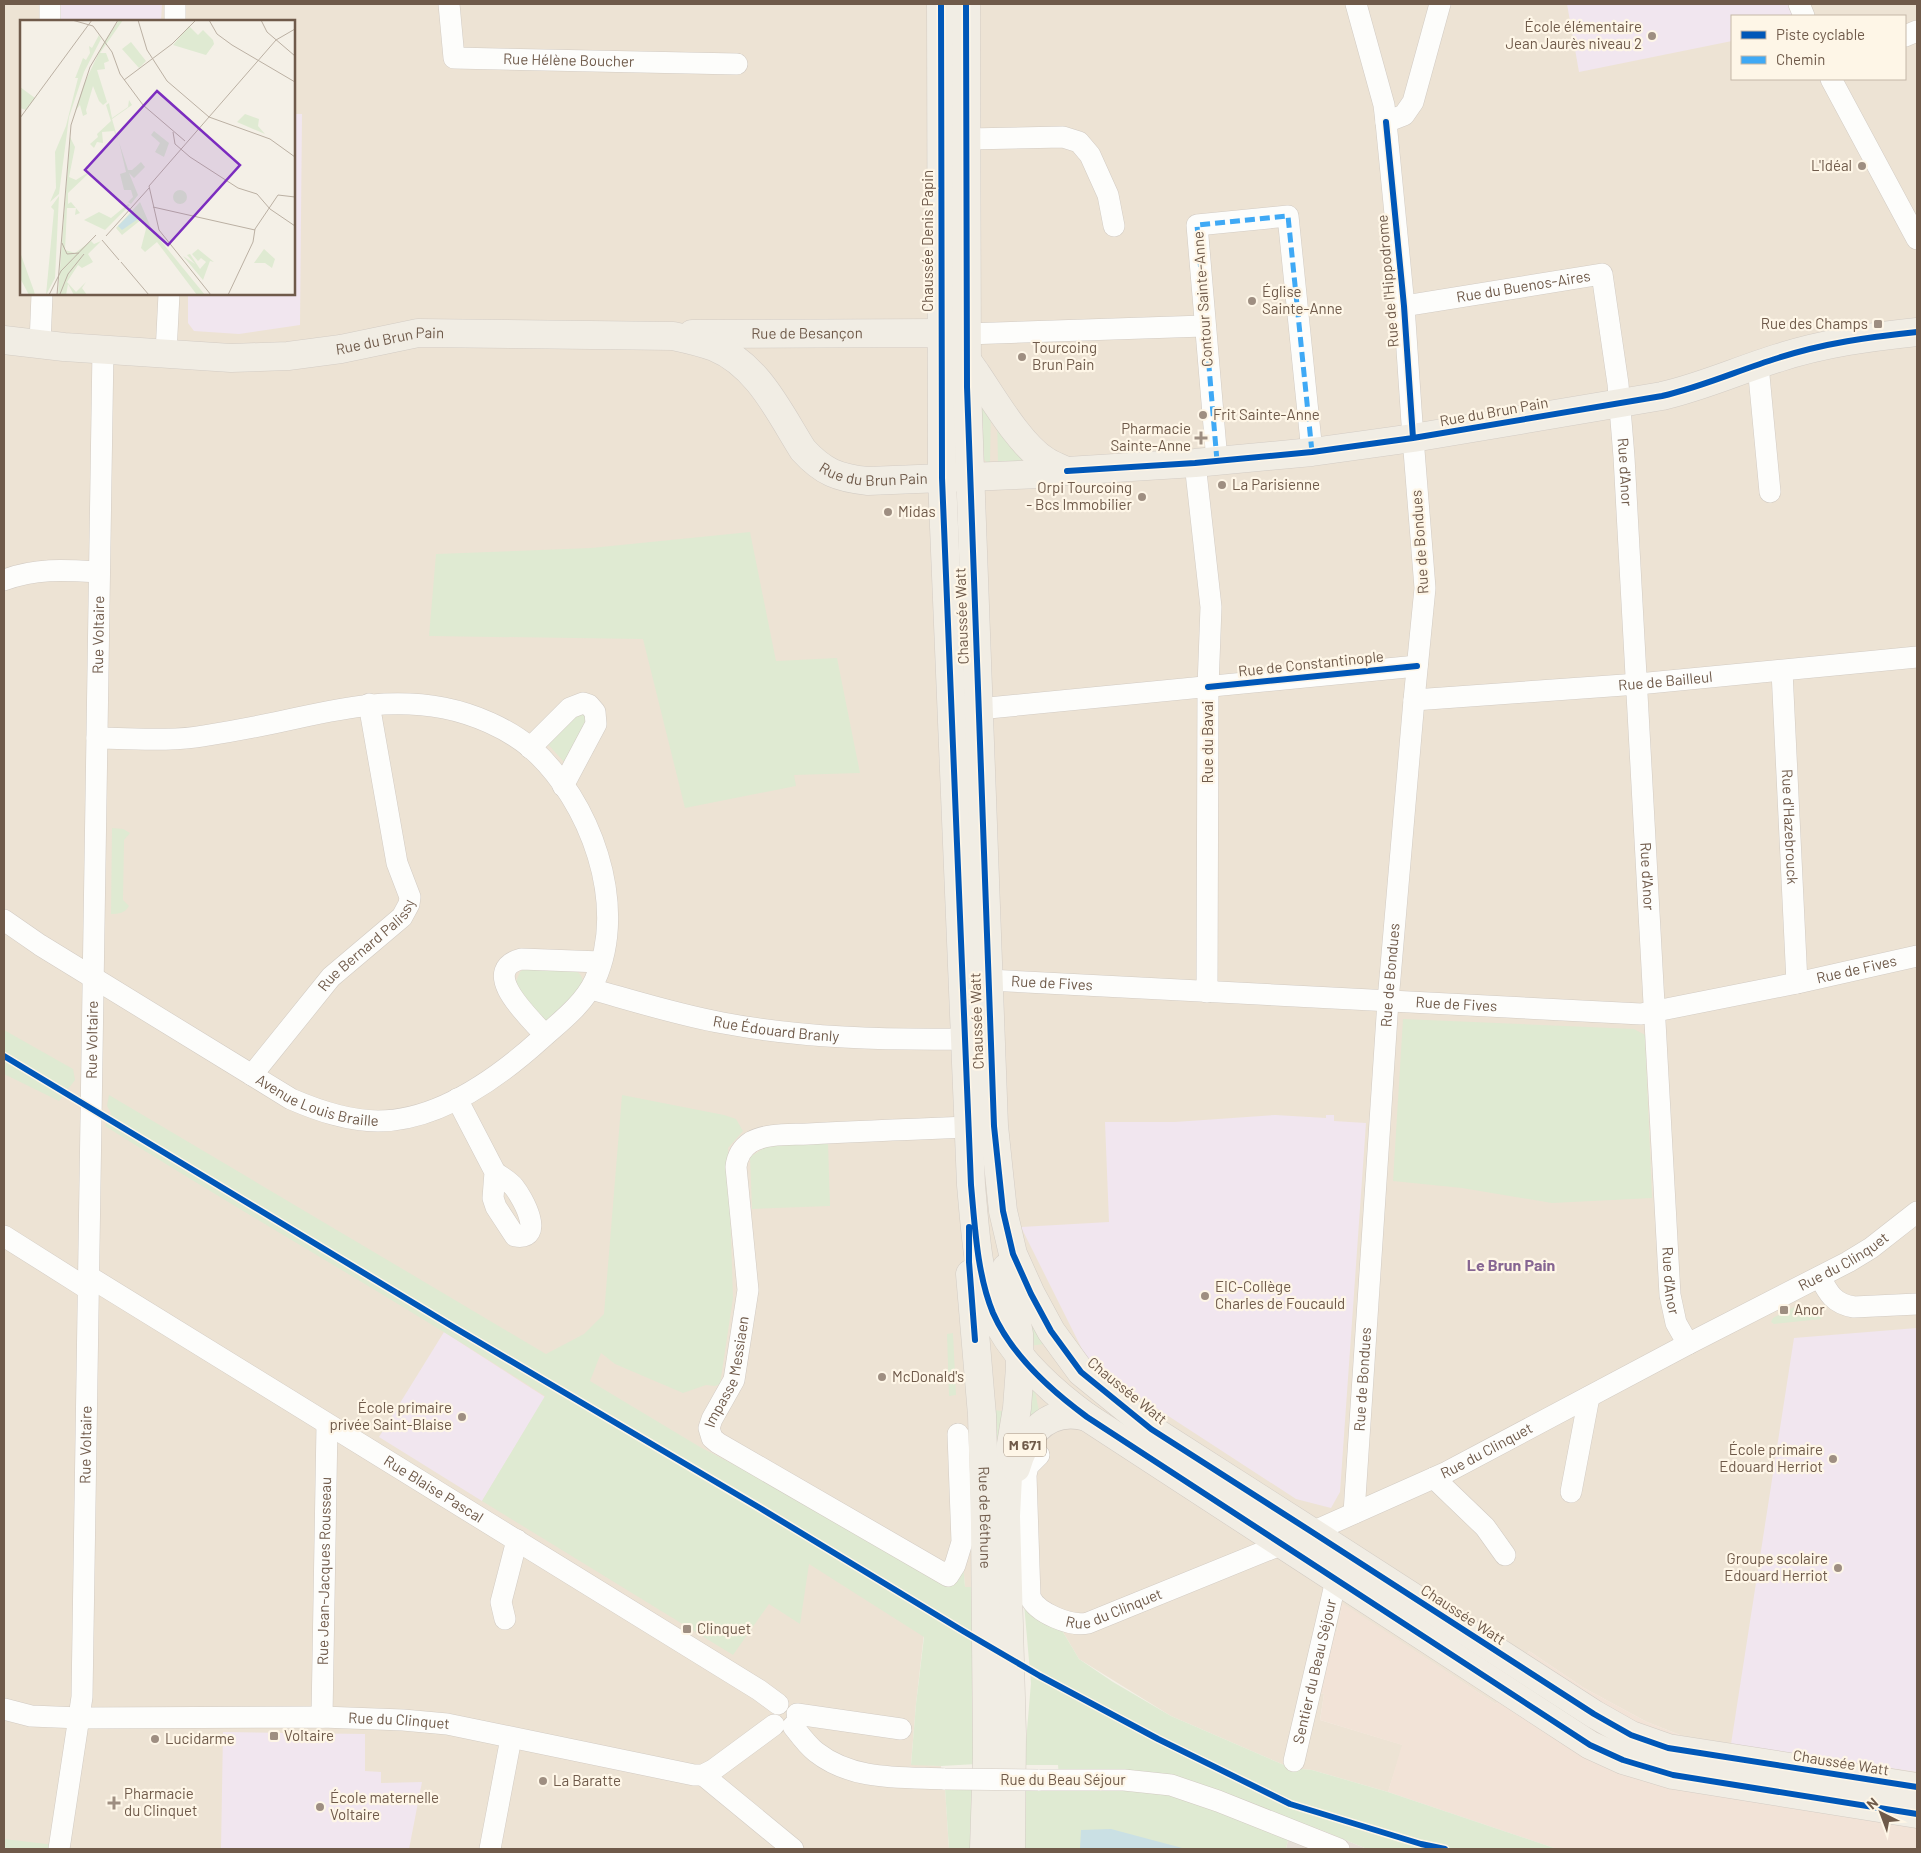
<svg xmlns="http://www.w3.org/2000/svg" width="1921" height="1853" viewBox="0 0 1921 1853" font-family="Barlow,sans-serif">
	<rect width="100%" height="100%" fill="#f4f0e7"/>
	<path fill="#ede3d4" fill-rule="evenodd" d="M4,4H1917V1774L1698,1742L1647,1722L1584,1688L1529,1651L1496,1704L1342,1604L1337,1631L1329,1630L1314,1692L1324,1694L1320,1720L1403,1745L1388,1792L1312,1770L1291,1768L1171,1716L1079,1659L1063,1632L1024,1604L965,1587L963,1564L926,1616L916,1704L911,1764L941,1766L940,1788H945L949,1849H4ZM1732,16H1905V79H1732ZM21,21H294V294H21Z"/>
	<path fill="#f2e3d7" d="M1342,1603L1496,1704L1529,1651L1584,1688L1647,1722L1698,1742L1917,1774V1849H1557L1388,1792L1402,1745L1320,1720L1324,1694L1314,1692L1328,1630L1337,1631Z"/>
	<path fill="#e6e0d8" d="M1292,1821L1319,1829L1367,1849H1286Z"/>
	<path fill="#f1e6ef" d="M56,4H162L161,21H55Z
		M1567,4H1788L1793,16H1732V41L1579,72Z
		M294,114H302L300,325L239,334L194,331L188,323V294H294Z
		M1275,1115L1326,1118V1115H1334V1121L1366,1123L1340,1492L1331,1508L1296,1499L1090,1365L1021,1227L1109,1222L1105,1122H1175Z
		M1917,1328V1772L1731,1744L1794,1338Z
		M444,1332L545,1397L482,1501L379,1437Z
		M223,1732L365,1734V1771L381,1772V1783L422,1782L409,1849H221Z"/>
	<path fill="#dfead2" d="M981,402L991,404L990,465L982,458Z
		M997,413L1032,461L998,465Z
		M750,532L776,661L837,658L860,773L794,775L796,786L685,808L643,639L429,636L436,554L591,548Z
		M573,710L590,717L568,762H564L546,742Z
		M112,828L123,829L130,833L124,840L123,900L129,906C125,913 119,914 111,914Z
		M525,968L576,971C582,975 583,979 583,985L548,1020H541L515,984L520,972Z
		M1403,1019L1634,1029L1645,1035L1652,1198L1552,1203L1462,1188L1393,1181Z
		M4,1030L73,1069L75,1080L59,1101L4,1074Z
		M109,1095L546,1354L584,1334L604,1314L622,1095L724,1115L736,1119L743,1131L728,1148L733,1298L720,1384L715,1386L706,1385L683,1393L615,1364L601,1353L590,1381L700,1447L802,1500L948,1582L963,1563L965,1587H975L977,1764L941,1766L911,1765L916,1704L924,1637L809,1564L800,1624L769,1604L733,1655L482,1501L545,1396C401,1302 250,1218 105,1126L111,1113L107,1106Z
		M828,1143L830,1206L752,1209L750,1157L770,1144Z
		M1023,1306L1051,1343L1029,1346Z
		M1796,1306L1809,1308L1821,1316V1319L1774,1324L1771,1322L1773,1318Z
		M953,1333L956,1395L949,1396L947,1334Z
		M1031,1387C1039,1394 1035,1403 1040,1411L1027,1422Z
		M995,1410L1007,1412L997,1484Z
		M1024,1604L1063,1632L1079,1659L1113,1682L1171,1716L1291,1768L1312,1770L1388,1792L1557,1849H1367L1319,1829L1292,1821L1286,1849H1020L1022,1789L1060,1787L1058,1765H1024L1031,1683Z
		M945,1788L978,1790L976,1849H949Z
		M4,1839L55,1845V1849H4Z"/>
	<path fill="#cae0e4" d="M1111,1829L1186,1849H1080L1081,1830Z"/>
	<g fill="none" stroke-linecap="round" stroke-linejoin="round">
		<defs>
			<g id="minor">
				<path id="s1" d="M449,4L454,58L737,64"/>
				<path d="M1799,4L1804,16"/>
				<path d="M50,21V4"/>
				<path d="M175,21V4"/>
				<path d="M1905,36L1917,31"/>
				<path d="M1831,79L1917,239"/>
				<path d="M1386,122L1404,115L1413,102L1440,4"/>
				<path d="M967,139L1063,137L1079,142L1090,155L1108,195L1114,226"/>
				<path id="s2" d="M1404,306L1602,274L1618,384L1624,457L1670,1295L1676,1323L1688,1344"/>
				<path d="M966,334L1204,326"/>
				<path d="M40,344L42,294"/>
				<path d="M166,353L169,294"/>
				<path d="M1758,365L1770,492"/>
				<path d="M1217,461L1197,225L1288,216L1312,452"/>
				<path d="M1195,463L1211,607L1208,687L1207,992"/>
				<path d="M4,580C37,568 64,570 99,572"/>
				<path id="s3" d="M1782,671L1797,983"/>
				<path id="s4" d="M1414,700L1638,684L1917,657"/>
				<path d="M978,709L1417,666"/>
				<path d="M530,748L570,708L583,703L589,705L595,712L596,724L563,786"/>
				<path id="s5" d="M4,920L40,945L291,1099C319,1111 348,1121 378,1121C438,1121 499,1077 541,1039C560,1022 584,1004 595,980C629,905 590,800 531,748C507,728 474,714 444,708C392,698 348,707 297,718C266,725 235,731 203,736C170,742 131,738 97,738"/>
				<path id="s6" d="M988,980L1641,1014L1797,983L1917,956"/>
				<path id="s7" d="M591,989C634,1001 678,1015 723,1023C803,1038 884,1040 966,1039"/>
				<path d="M545,1035C530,1018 478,971 521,959L601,962"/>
				<path id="s8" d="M252,1075L331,977L402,917L409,904L410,897L397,863L369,704"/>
				<path d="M457,1099L495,1172L493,1198L496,1207L515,1236C547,1241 522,1197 514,1187C509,1181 501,1177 495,1172"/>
				<path d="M4,1236L88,1289"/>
				<path id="s9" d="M88,1276L759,1690L778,1704"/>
				<path d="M1820,1277C1828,1293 1834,1304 1854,1307L1917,1304"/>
				<path id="s10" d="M958,1434L962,1542L955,1565L948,1576L718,1443L712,1438L709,1428L712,1419L734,1380L748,1290L736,1167C737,1157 742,1148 751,1142C767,1133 790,1135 808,1134C861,1131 915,1129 968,1127"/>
				<path id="s11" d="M1039,1455L1028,1466L1026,1475L1030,1597C1037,1613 1071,1627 1088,1623L1312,1532L1447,1472L1688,1344L1848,1262L1871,1248L1917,1212"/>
				<path d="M1434,1478L1485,1527L1505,1555"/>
				<path d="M1571,1492L1589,1397"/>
				<path id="s12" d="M1354,1513L1388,1001L1414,700L1425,588L1413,438L1404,306L1386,122L1384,105L1356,4"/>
				<path d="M505,1619L501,1602L517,1540"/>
				<path id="s13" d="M4,1709L31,1716L80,1718L322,1717L403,1720L447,1724L694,1775H703L713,1770L774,1725"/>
				<path d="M797,1714L901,1729"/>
				<path id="s14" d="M322,1717L327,1425"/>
				<path d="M793,1726C800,1735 807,1745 816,1752C853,1781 900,1777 945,1779"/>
				<path id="s15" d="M1294,1761L1336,1580"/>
				<path d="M703,1775L793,1849"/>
				<path d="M1038,1780H1124L1171,1785L1218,1801L1339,1849"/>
				<path id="s16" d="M59,1849L82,1697L103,349"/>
				<path d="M490,1849L511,1738"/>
			</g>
			<g id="major">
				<path d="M941,4L942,478L971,1185C975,1227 977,1274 993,1313C1012,1356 1050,1390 1087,1417L1590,1745L1623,1760L1673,1775L1917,1814"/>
				<path d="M966,4L967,387L994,1126L1003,1211L1013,1254L1031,1294L1051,1331L1081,1372L1151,1429L1312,1532L1594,1714L1631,1735L1668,1748L1917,1787"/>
				<path id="s17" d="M692,334L940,333C956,342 966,359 976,373C993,398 1020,445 1046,461C1052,465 1060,468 1067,471"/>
				<path id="s18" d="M4,340L64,347L231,358L288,356L341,349L418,333L673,336C687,339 701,342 714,347C758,365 779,412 803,450C823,472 838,478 868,481L1040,474L1067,471L1195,463L1312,452L1413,438L1662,396C1702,387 1739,370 1778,358C1824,343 1870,337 1917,332"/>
				<path d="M1006,1268L1019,1334L1020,1367L1017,1408L1009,1456L1006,1516L1012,1734L1011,1849"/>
				<path id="s19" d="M970,1274L982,1415L985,1523L987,1755L984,1849"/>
				<path d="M1016,1468C1026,1434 1048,1406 1087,1417"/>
			</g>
		</defs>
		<use href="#minor" stroke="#d2cbc3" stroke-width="22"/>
		<use href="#major" stroke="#d3ccc4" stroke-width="29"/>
		<use href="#minor" stroke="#fdfdfb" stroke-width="21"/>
		<use href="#major" stroke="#f1ede4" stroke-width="28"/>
		<defs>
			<path id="minor-bridge" d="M945,1779L1038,1780"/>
		</defs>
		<use href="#minor-bridge" stroke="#d2cbc3" stroke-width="22" stroke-linecap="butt"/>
		<use href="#minor-bridge" stroke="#fdfdfb" stroke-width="21"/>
		<path stroke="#3fa9f5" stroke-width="5" stroke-dasharray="10 5" stroke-linecap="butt" d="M1217,461L1197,225L1288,216L1312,452"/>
		<defs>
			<path id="cycleway" d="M941,4L942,478L971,1185C975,1227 977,1274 993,1313C1012,1356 1050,1390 1087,1417L1590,1745L1623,1760L1673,1775L1917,1814
				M966,4L967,387L994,1126L1003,1211L1013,1254L1031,1294L1051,1331L1081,1372L1151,1429L1312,1532L1594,1714L1631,1735L1668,1748L1917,1787
				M1386,122L1404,306L1413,438
				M1067,471L1195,463L1312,452L1413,438L1662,396C1702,387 1739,370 1778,358C1824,343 1870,337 1917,332
				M1208,687L1417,666
				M4,1056L455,1328L760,1508L963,1631L1040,1676L1158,1739L1290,1804L1421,1844L1445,1849
				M969,1227V1262L975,1340"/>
		</defs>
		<use href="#cycleway" stroke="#fef6e7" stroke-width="9"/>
		<use href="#cycleway" stroke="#0057b8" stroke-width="6"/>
	</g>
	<g fill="#9e8e81" stroke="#fef6e7" stroke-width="2">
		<circle cx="1652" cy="36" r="5"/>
		<circle cx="1862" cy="166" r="5"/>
		<circle cx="1252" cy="301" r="5"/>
		<rect x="1873" y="319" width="10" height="10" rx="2.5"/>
		<circle cx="1022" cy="357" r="5"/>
		<circle cx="1203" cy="415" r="5"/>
		<path d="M1198.5 430.5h5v5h5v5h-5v5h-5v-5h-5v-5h5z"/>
		<circle cx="1222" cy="485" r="5"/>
		<circle cx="1142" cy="497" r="5"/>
		<circle cx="888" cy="512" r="5"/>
		<circle cx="1205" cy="1296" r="5"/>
		<rect x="1779" y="1305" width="10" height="10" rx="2.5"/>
		<circle cx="882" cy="1377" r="5"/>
		<circle cx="462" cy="1417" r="5"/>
		<circle cx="1833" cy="1459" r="5"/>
		<circle cx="1838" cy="1568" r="5"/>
		<rect x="682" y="1624" width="10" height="10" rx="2.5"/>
		<rect x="269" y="1731" width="10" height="10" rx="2.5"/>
		<circle cx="155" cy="1739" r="5"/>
		<circle cx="543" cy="1781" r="5"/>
		<path d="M111.5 1795.5h5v5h5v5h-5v5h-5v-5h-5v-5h5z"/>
		<circle cx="320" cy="1807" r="5"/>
	</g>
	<g text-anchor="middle" stroke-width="4.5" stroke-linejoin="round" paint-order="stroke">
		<rect fill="#fef6e7" stroke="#9a8979" stroke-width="1" x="1004" y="1433.5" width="42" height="23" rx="4"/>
		<g font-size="14" font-weight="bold" fill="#6f5a4a">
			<text x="1025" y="1450">M 671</text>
		</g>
		<g font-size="15" fill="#6f5a4a" stroke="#fef6e7" text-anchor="start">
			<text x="1642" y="32" text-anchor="end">École élémentaire<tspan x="1642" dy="17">Jean Jaurès niveau 2</tspan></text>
			<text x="1852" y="171" text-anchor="end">L'Idéal</text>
			<text x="1262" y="297">Église<tspan x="1262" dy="17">Sainte-Anne</tspan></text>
			<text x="1868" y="329" text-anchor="end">Rue des Champs</text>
			<text x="1032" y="353">Tourcoing<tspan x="1032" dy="17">Brun Pain</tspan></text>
			<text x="1213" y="420">Frit Sainte-Anne</text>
			<text x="1191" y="434" text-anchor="end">Pharmacie<tspan x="1191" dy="17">Sainte-Anne</tspan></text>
			<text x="1232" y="490">La Parisienne</text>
			<text x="1132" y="493" text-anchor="end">Orpi Tourcoing<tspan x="1132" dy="17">- Bcs Immobilier</tspan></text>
			<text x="898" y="517">Midas</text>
			<text x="1215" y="1292">EIC-Collège<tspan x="1215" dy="17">Charles de Foucauld</tspan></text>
			<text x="1794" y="1315">Anor</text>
			<text x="892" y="1382">McDonald's</text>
			<text x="452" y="1413" text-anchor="end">École primaire<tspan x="452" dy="17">privée Saint-Blaise</tspan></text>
			<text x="1823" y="1455" text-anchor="end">École primaire<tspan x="1823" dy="17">Edouard Herriot</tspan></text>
			<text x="1828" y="1564" text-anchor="end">Groupe scolaire<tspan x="1828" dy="17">Edouard Herriot</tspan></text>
			<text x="697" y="1634">Clinquet</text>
			<text x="284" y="1741">Voltaire</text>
			<text x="165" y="1744">Lucidarme</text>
			<text x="553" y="1786">La Baratte</text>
			<text x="124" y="1799">Pharmacie<tspan x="124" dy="17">du Clinquet</tspan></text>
			<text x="330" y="1803">École maternelle<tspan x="330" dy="17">Voltaire</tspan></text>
		</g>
		<g font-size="15" fill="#6f5a4a" stroke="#fef6e7">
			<text dy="5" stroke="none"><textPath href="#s1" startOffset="169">Rue Hélène Boucher</textPath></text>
			<text transform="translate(928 241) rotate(-90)" y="5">Chaussée Denis Papin</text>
			<text transform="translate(1388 281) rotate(-95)" y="5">Rue de l'Hippodrome</text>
			<text dy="5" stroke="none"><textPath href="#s2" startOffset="121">Rue du Buenos-Aires</textPath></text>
			<text transform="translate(1203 299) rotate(-94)" y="5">Contour Sainte-Anne</text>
			<text dy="5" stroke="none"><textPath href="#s17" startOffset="115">Rue de Besançon</textPath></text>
			<text dy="5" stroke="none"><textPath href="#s18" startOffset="388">Rue du Brun Pain</textPath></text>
			<text transform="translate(1494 412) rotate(-10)" y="5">Rue du Brun Pain</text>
			<text dy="5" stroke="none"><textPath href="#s18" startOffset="932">Rue du Brun Pain</textPath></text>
			<text dy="5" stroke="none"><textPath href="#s2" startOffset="400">Rue d'Anor</textPath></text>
			<text transform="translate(1420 542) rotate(-94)" y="5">Rue de Bondues</text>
			<text transform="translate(962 616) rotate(-92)" y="5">Chaussée Watt</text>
			<text dy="5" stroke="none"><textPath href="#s16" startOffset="1216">Rue Voltaire</textPath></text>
			<text transform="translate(1311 664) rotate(-6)" y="5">Rue de Constantinople</text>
			<text dy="5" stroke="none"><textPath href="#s4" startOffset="252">Rue de Bailleul</textPath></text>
			<text transform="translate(1208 742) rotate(-90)" y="5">Rue du Bavai</text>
			<text dy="5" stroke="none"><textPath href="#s3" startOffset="156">Rue d'Hazebrouck</textPath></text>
			<text dy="5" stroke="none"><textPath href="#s2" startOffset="805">Rue d'Anor</textPath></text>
			<text dy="5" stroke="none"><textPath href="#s8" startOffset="174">Rue Bernard Palissy</textPath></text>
			<text dy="5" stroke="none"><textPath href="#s6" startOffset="874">Rue de Fives</textPath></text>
			<text dy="5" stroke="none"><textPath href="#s12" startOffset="539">Rue de Bondues</textPath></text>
			<text dy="5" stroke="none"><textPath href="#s6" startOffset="64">Rue de Fives</textPath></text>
			<text dy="5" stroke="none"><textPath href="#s6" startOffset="469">Rue de Fives</textPath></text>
			<text transform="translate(977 1021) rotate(-92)" y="5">Chaussée Watt</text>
			<text dy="5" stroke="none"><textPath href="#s7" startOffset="190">Rue Édouard Branly</textPath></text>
			<text dy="5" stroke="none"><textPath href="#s16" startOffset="811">Rue Voltaire</textPath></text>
			<text dy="5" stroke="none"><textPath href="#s5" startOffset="364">Avenue Louis Braille</textPath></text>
			<text dy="5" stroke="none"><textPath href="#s11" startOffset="1052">Rue du Clinquet</textPath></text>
			<text dy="5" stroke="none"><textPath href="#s2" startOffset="1210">Rue d'Anor</textPath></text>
			<text dy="5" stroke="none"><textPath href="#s10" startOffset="489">Impasse Messiaen</textPath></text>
			<text dy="5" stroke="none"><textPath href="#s12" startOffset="134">Rue de Bondues</textPath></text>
			<text transform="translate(1127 1391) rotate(39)" y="5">Chaussée Watt</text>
			<text dy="5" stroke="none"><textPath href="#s16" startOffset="406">Rue Voltaire</textPath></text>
			<text dy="5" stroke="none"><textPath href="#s11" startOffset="648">Rue du Clinquet</textPath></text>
			<text dy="5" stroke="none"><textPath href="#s9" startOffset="406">Rue Blaise Pascal</textPath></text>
			<text dy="5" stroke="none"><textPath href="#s19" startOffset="244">Rue de Béthune</textPath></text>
			<text dy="5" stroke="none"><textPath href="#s14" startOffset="146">Rue Jean-Jacques Rousseau</textPath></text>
			<text dy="5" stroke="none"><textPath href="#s11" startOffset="242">Rue du Clinquet</textPath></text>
			<text transform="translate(1463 1615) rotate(33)" y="5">Chaussée Watt</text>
			<text dy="5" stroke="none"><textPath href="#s15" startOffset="92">Sentier du Beau Séjour</textPath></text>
			<text dy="5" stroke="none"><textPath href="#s13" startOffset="396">Rue du Clinquet</textPath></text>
			<text transform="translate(1841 1763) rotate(9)" y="5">Chaussée Watt</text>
			<text x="1063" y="1785">Rue du Beau Séjour</text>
		</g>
		<g font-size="16" font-weight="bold" fill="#866692" stroke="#fef6e7">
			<text x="1511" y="1271">Le Brun Pain</text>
		</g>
	</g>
	<g transform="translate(20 20)">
		<rect width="275" height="275" fill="#f4f0e7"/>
		<path d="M99,0H103L80,33H86L89,41L84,43L85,49L77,50L87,82L83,85L79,81L73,66L66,90L67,94L63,96L60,85L55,91L64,64L84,22ZM169,6L178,15L183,10L193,20L194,24L186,35L153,25ZM79,15L81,19L64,52L49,97L39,174L30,182L36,168L35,132L46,106L58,58H55L56,56L63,38L66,40L70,33L69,26L72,28ZM111,22L126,41L119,48L102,29ZM0,67L15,78L6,90L0,88ZM109,80L112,85L92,99L98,120L94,111L82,112L83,123L77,122L74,128L70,124L78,117L77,114L91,101L86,85L89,83L92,98L108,87ZM225,94L239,99L238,106L245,114L217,102ZM134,111L149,123L144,137L135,132L140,123L131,115ZM50,117L55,127L49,157L56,160L67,153L65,148L68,154L48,173V184L51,182L60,193L55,195L56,188H47L45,230L55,233L71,221L74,224L81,221L68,234L73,242L62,248L58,245L47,262L56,272L66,262L62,268L67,275H54L48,264L46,275H38ZM99,122L108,150H112L121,142L125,147L114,158L109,153L118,175L111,184L108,182L113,177L111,170H104L100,154L106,152ZM153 177a7 7 0 1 1 14 0a7 7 0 1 1-14 0ZM39,176L35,258L26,275L34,190L31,187ZM120,182L132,210L185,275H177L137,222L125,232L121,228L126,209L122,199L102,215L96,208ZM108,184L110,185L85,210L64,200L79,192L91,198ZM178,229L194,242L190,241L183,260L163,236L175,244L167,235L170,234L180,249L186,242L181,238L178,241L172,234ZM244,229L255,239L252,248L245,243H234ZM0,232L14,271L15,275H9L0,258Z" fill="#dfead2"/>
		<path d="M113,191L118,199L102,210L98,206Z" fill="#cae0e4"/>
		<path fill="none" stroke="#bbb0a3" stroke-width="1" d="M52,0L73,6L92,32L100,54L123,85L165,121M118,0L127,30L147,61L189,97L250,119L275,137M189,0L197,14L212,25L275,62M241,0L247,12L275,36M104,60L152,24L176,0M0,98L72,0M153,112L155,124L170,137L218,168L237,174L250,189L275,206M133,187L235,210M86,216L129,168M82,220L99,240M42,223L47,234L59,233M101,242L129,275M40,274L48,254L64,234M29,275L41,251L76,215M37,275L51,105L70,47L98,0M191,275L139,210L129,166L256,20L275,9M208,275L233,222L235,209L258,175L275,177"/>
		<path fill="#7b2cbf" fill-opacity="0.15" stroke="#7b2cbf" stroke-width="2.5" d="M137,71L220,145L148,225L65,150Z"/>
		<rect width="275" height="275" fill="none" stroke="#6f5a4a" stroke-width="2.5"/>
	</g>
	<rect width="1921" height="1853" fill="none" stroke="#6f5a4a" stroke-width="10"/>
	<rect x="1731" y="15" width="175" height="65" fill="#fef6e7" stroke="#c5b8a8"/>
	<rect x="1741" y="31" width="25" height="8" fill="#0057b8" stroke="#c5b8a8"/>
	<text x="1776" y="40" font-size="15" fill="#6f5a4a">Piste cyclable</text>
	<rect x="1741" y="56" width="25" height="8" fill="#3fa9f5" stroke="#c5b8a8"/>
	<text x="1776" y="65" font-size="15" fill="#6f5a4a">Chemin</text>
	<g transform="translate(1881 1813) rotate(318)" stroke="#fef6e7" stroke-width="4" paint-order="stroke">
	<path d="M0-4L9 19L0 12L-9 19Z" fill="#6f5a4a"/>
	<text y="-8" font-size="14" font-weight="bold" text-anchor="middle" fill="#6f5a4a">N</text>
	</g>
</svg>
